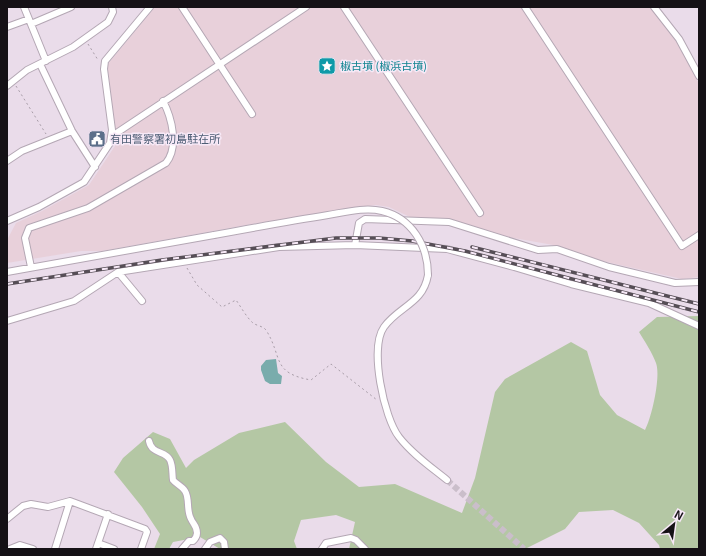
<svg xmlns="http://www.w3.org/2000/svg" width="706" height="556" viewBox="0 0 706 556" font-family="Georgia,'Noto Sans JP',serif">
	<rect width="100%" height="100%" fill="#eadcea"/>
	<path fill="#e8d0da" d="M155,7H650L678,41L699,84V277L682,279L598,260L559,246L503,236L448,219L412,218L389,207L376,205L252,224L102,251H81L7,263V240L16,223L42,211L89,185L117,143L107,65Z"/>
	<path fill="#b4c7a4" d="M318 66a9 9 0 1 1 18 0a9 9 0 1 1-18 0Z
		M699,316V549H660L659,545L639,523L613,510L579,512L565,529L525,549H349L355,522L336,515L301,520L294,541L297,549H220L200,537L173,542L169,549H154L160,534L142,507L114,472L123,458L153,432L170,439L186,468L194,460L239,433L285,422L326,462L359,487L395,484L462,513L475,478L495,392L505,379L571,342L587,351L600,395L617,415L645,430C652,417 661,376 656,363C652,352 645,342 639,332L657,317Z"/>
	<path fill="#79acac" d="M276,359L278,373L282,376L281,384H270L265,381L261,370V366L266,360Z"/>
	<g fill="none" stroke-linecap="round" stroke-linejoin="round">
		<path stroke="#cabeca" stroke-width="6" stroke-dasharray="6 3" stroke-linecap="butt" d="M447,480L524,549"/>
		<defs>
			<path id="minor" d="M24,7L46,61
				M182,7L252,114
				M344,7L480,213
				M525,7L682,246L699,235
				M654,7L679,39L699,76
				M31,24L71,7
				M7,27L29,19
				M40,64L72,131L95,167
				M7,86L27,70L73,47L108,22L113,12L112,7
				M112,136L306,7
				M7,161L22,151L72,131
				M7,221L39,207L84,182L110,143L112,130L104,69L105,61L150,7
				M355,245L359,223L365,219L449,222L538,250L557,249L609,267L675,283L699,282
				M31,267L25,238L29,228L88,208L166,163C179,147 172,118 163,101
				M7,272L214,235
				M118,272L142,301
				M428,275C423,304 399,306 384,327C369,348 384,418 399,437C412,454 431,467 447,480
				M7,321L74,301L118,272L279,247L355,245L447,249L514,267L571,284L649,303L699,326
				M149,441C152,455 165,450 170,460C173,466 172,474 173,480C176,484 182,486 185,491C190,499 186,510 191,519C193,524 197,526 197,533C197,536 195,539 193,541H189L182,549
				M7,519L23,506L31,504L48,507L70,501L145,529L147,532L141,549
				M98,543L114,549
				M10,549L20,545L33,549
				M55,549L70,501
				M96,549L108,514
				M205,549L210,542L220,538L224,542L225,549
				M322,549L326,543L351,538L356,540L365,549"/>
		</defs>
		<use href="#minor" stroke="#b4a7b4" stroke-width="8"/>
		<path stroke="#a89da8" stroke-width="1" stroke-dasharray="2 3" stroke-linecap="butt" d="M88,44L98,60
			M16,86L46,134
			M187,268L197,285L222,307L236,300C241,307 247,318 253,323C257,326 263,326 266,330C283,357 271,373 311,380L331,364L377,400"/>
		<use href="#minor" stroke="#fff" stroke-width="6"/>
		<defs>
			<path id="rail" d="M472,247L699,304
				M7,284L162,260L336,238H379L412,241L465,251L699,312"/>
		</defs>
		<use href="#rail" stroke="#564e56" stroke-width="3.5"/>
		<use href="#rail" stroke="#f7e9f7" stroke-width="2" stroke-dasharray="6" stroke-linecap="butt"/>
		<defs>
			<path id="minor-bridge" d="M214,235C252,228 290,221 328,215C346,212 365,207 382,211C412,218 428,246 428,275"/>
		</defs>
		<use href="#minor-bridge" stroke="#b4a7b4" stroke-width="8" stroke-linecap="butt"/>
		<use href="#minor-bridge" stroke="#fff" stroke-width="6"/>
	</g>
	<defs>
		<symbol id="sight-square" viewBox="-11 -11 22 22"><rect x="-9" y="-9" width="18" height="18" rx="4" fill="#0f9aa8" stroke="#f7e9f7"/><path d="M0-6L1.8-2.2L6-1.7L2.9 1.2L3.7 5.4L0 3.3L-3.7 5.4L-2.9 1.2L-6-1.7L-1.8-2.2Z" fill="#fff"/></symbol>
		<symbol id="civic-square" viewBox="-11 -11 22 22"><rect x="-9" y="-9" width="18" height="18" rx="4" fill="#5c6f8a" stroke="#f7e9f7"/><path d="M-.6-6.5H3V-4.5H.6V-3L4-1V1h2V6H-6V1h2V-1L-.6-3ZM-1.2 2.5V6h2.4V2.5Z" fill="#fff"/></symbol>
	</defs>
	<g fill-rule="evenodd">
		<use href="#sight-square" x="317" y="56" width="20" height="20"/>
		<use href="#civic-square" x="87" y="129" width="20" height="20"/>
	</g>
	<g text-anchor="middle" stroke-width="3" stroke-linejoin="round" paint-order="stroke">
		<g font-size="11" fill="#0d838f" stroke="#f7e9f7" text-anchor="start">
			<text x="340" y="70">椒古墳 (椒浜古墳)</text>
		</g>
		<g font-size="11" fill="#4e5e75" stroke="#f7e9f7" text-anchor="start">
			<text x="110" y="143">有田警察署初島駐在所</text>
		</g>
	</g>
	<rect width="706" height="556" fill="none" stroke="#151116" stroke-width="16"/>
	<g transform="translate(674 524) rotate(29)" stroke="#f7e9f7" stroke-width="3" paint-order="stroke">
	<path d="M0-3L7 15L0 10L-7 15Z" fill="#151116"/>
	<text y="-6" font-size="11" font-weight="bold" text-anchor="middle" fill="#151116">N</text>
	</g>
</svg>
